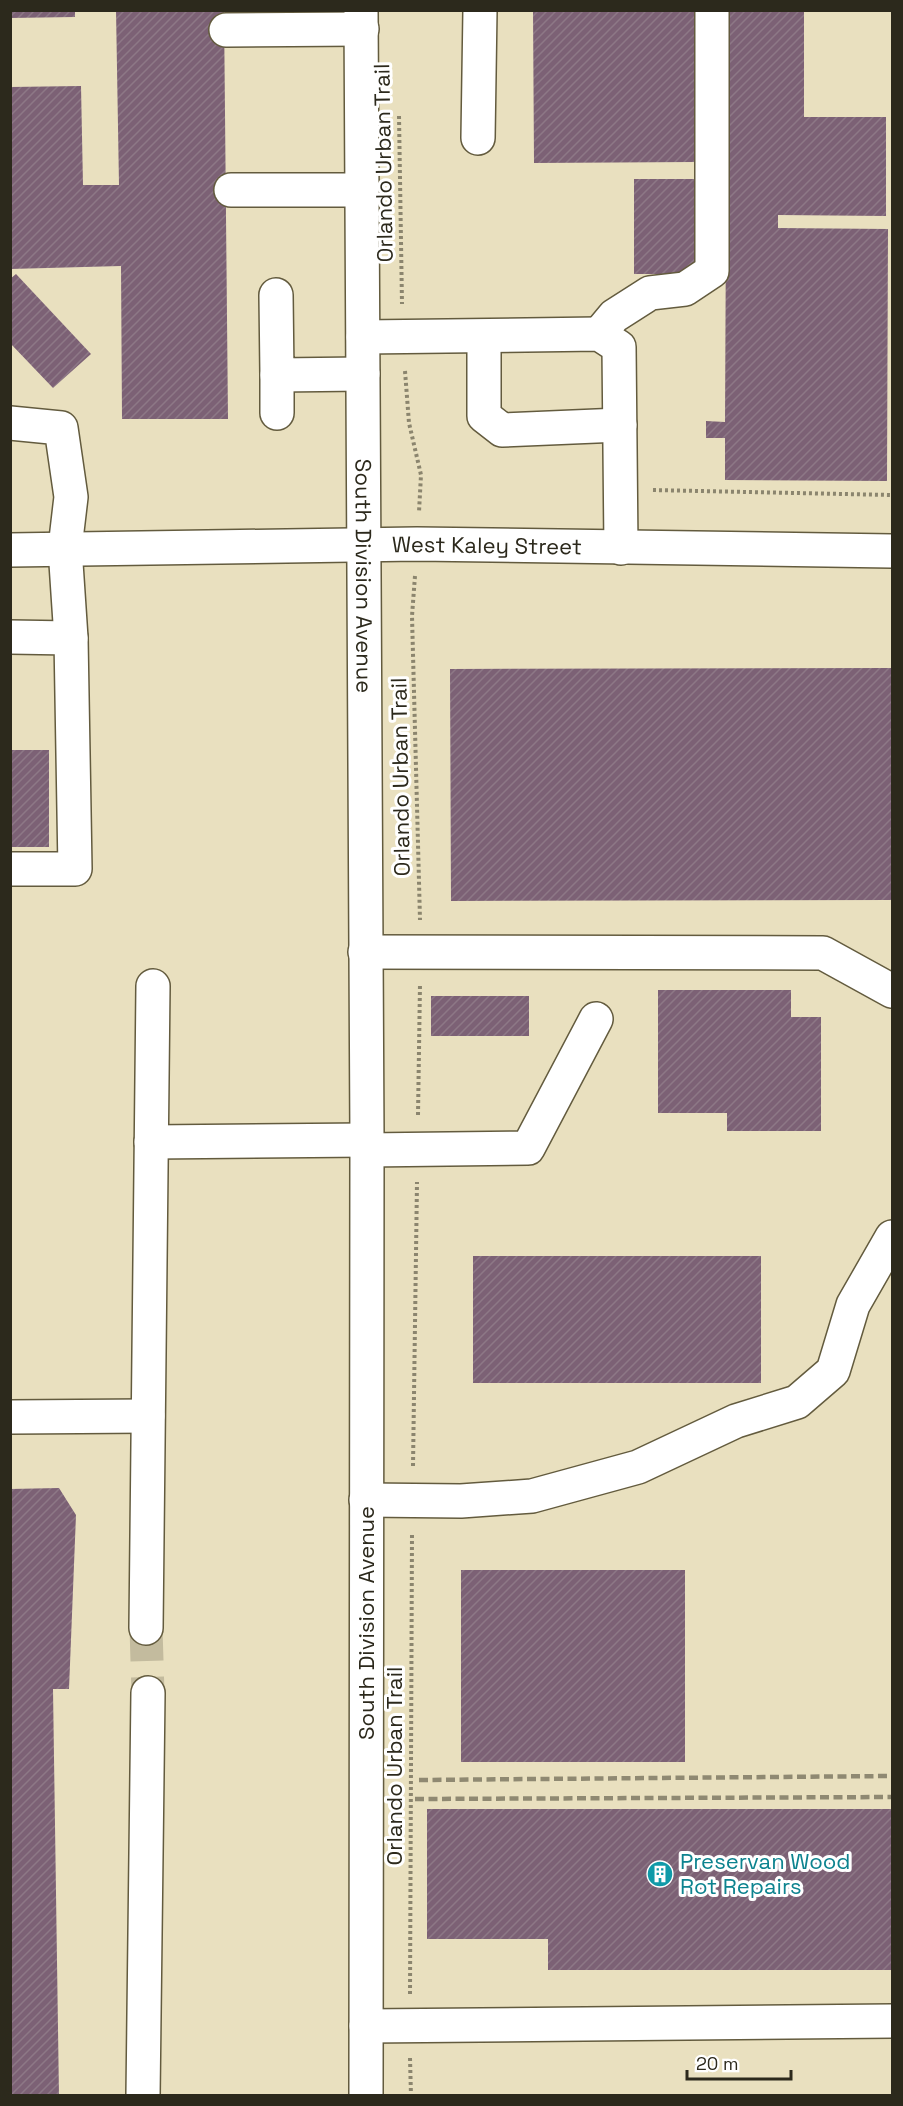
<svg xmlns="http://www.w3.org/2000/svg" width="903" height="2106" viewBox="0 0 903 2106" font-family="'Space Grotesk',sans-serif">
	<defs>
		<pattern id="building-hatch" width="6" height="6" patternUnits="userSpaceOnUse" patternTransform="scale(1.5)"><rect width="6" height="6" fill="#7c6175"/><path d="M-1 1l2-2M0 6l6-6M5 7l2-2" fill="none" stroke="#8d7886"/></pattern>
	</defs>
	<rect width="100%" height="100%" fill="#e9e0bf"/>
	<path fill="url(#building-hatch)" d="M10,10H75V17L10,18Z
		M116,10H224L228,419H122L121,266L10,269V87L81,86L83,185H119Z
		M533,10H694L695,162L534,163Z
		M727,10H804V117H886V216L778,215V228L888,229L887,481L725,480V438H706V421L725,422Z
		M634,179H701V274H634Z
		M16,274L91,354L53,388L10,343V279Z
		M892,668V900L451,901L450,669Z
		M10,750H49V847H10Z
		M658,990H791V1017H821V1131H727V1113H658Z
		M431,996H529V1036H431Z
		M473,1256H761V1383H473Z
		M59,1488L76,1515L69,1689H53L59,2096H10V1489Z
		M461,1570H685V1762H461Z
		M427,1809H892V1970H548V1939H427Z"/>
	<g fill="none" stroke-linecap="round" stroke-linejoin="round">
		<path stroke="#c3bb9e" stroke-width="33" stroke-dasharray="33 16" stroke-linecap="butt" d="M146,1628L148,1693"/>
		<defs>
			<g id="minor">
				<path id="s1" d="M361,10L367,1140L366,2096"/>
				<path d="M226,30L362,29"/>
				<path d="M478,138L480,10"/>
				<path d="M231,190H362"/>
				<path d="M276,295L277,375L363,374"/>
				<path d="M599,334L614,316L650,293L685,289L712,271V10"/>
				<path d="M363,337L599,334L619,347L621,548"/>
				<path d="M484,337V416L502,430L620,425"/>
				<path d="M277,375V413"/>
				<path d="M10,423L61,428L71,497L65,548L71,638"/>
				<path id="s2" d="M10,550L417,544L892,551"/>
				<path d="M10,637L71,638L75,869H10"/>
				<path d="M365,952L823,953L892,991"/>
				<path d="M151,1142L367,1140"/>
				<path d="M366,1150L528,1148L596,1019"/>
				<path d="M10,1417L148,1416"/>
				<path d="M366,1500L461,1501L532,1496L638,1467L736,1421L797,1402L833,1371L853,1305L892,1237"/>
				<path d="M146,1628L153,986"/>
				<path d="M366,2026L892,2021"/>
				<path d="M143,2096L148,1693"/>
			</g>
		</defs>
		<use href="#minor" stroke="#635b3e" stroke-width="36"/>
		<path stroke="#8b856e" stroke-width="4" stroke-dasharray="3 3" stroke-linecap="butt" d="M399,116L402,304
			M405,371L409,423L421,475L419,512
			M653,490L892,495
			M415,576L412,616L420,920
			M418,1115L420,984
			M413,1466L417,1182
			M410,1994L412,1533
			M410,2058L411,2096"/>
		<use href="#minor" stroke="#fff" stroke-width="33"/>
		<path stroke="#8f8972" stroke-width="4.5" stroke-dasharray="9 4.5" stroke-linecap="butt" d="M419,1780L892,1776
			M415,1799L892,1797"/>
	</g>
	<defs>
		<symbol id="building-disc" viewBox="-11 -11 22 22"><circle r="9.5" fill="#0f9aa8" stroke="#fff"/><path d="M-4-6H4V6H1V3H-1V6H-4ZM-2.5-4.3h1.7v1.8h-1.7ZM.8-4.3h1.7v1.8H.8ZM-2.5-1h1.7V.8h-1.7ZM.8-1h1.7V.8H.8Z" fill="#fff"/></symbol>
	</defs>
	<g fill-rule="evenodd">
		<use href="#building-disc" x="645" y="1859" width="30" height="30"/>
	</g>
	<g text-anchor="middle" stroke-width="6" stroke-linejoin="round" paint-order="stroke">
		<g font-size="22" fill="#2c291c" stroke="#fff">
			<text transform="translate(383 163) rotate(-91)" y="8">Orlando Urban Trail</text>
			<text dy="8" stroke="none"><textPath href="#s2" startOffset="477">West Kaley Street</textPath></text>
			<text dy="8" stroke="none"><textPath href="#s1" startOffset="566">South Division Avenue</textPath></text>
			<text transform="translate(400 777) rotate(-91)" y="8">Orlando Urban Trail</text>
			<text transform="translate(366 1623) rotate(-90)" y="8">South Division Avenue</text>
			<text transform="translate(394 1766) rotate(-90)" y="8">Orlando Urban Trail</text>
		</g>
		<g font-size="22" fill="#0d838f" stroke="#fff" text-anchor="start">
			<text x="680" y="1869">Preservan Wood<tspan x="680" dy="25">Rot Repairs</tspan></text>
		</g>
	</g>
	<rect width="903" height="2106" fill="none" stroke="#2c291c" stroke-width="24"/>
	<path d="M687 2070v9h104v-9" fill="none" stroke="#2c291c" stroke-width="3"/>
	<text x="696" y="2070" font-size="18" fill="#2c291c" stroke="#ffffff" stroke-width="4.5" paint-order="stroke">20 m</text>
</svg>
